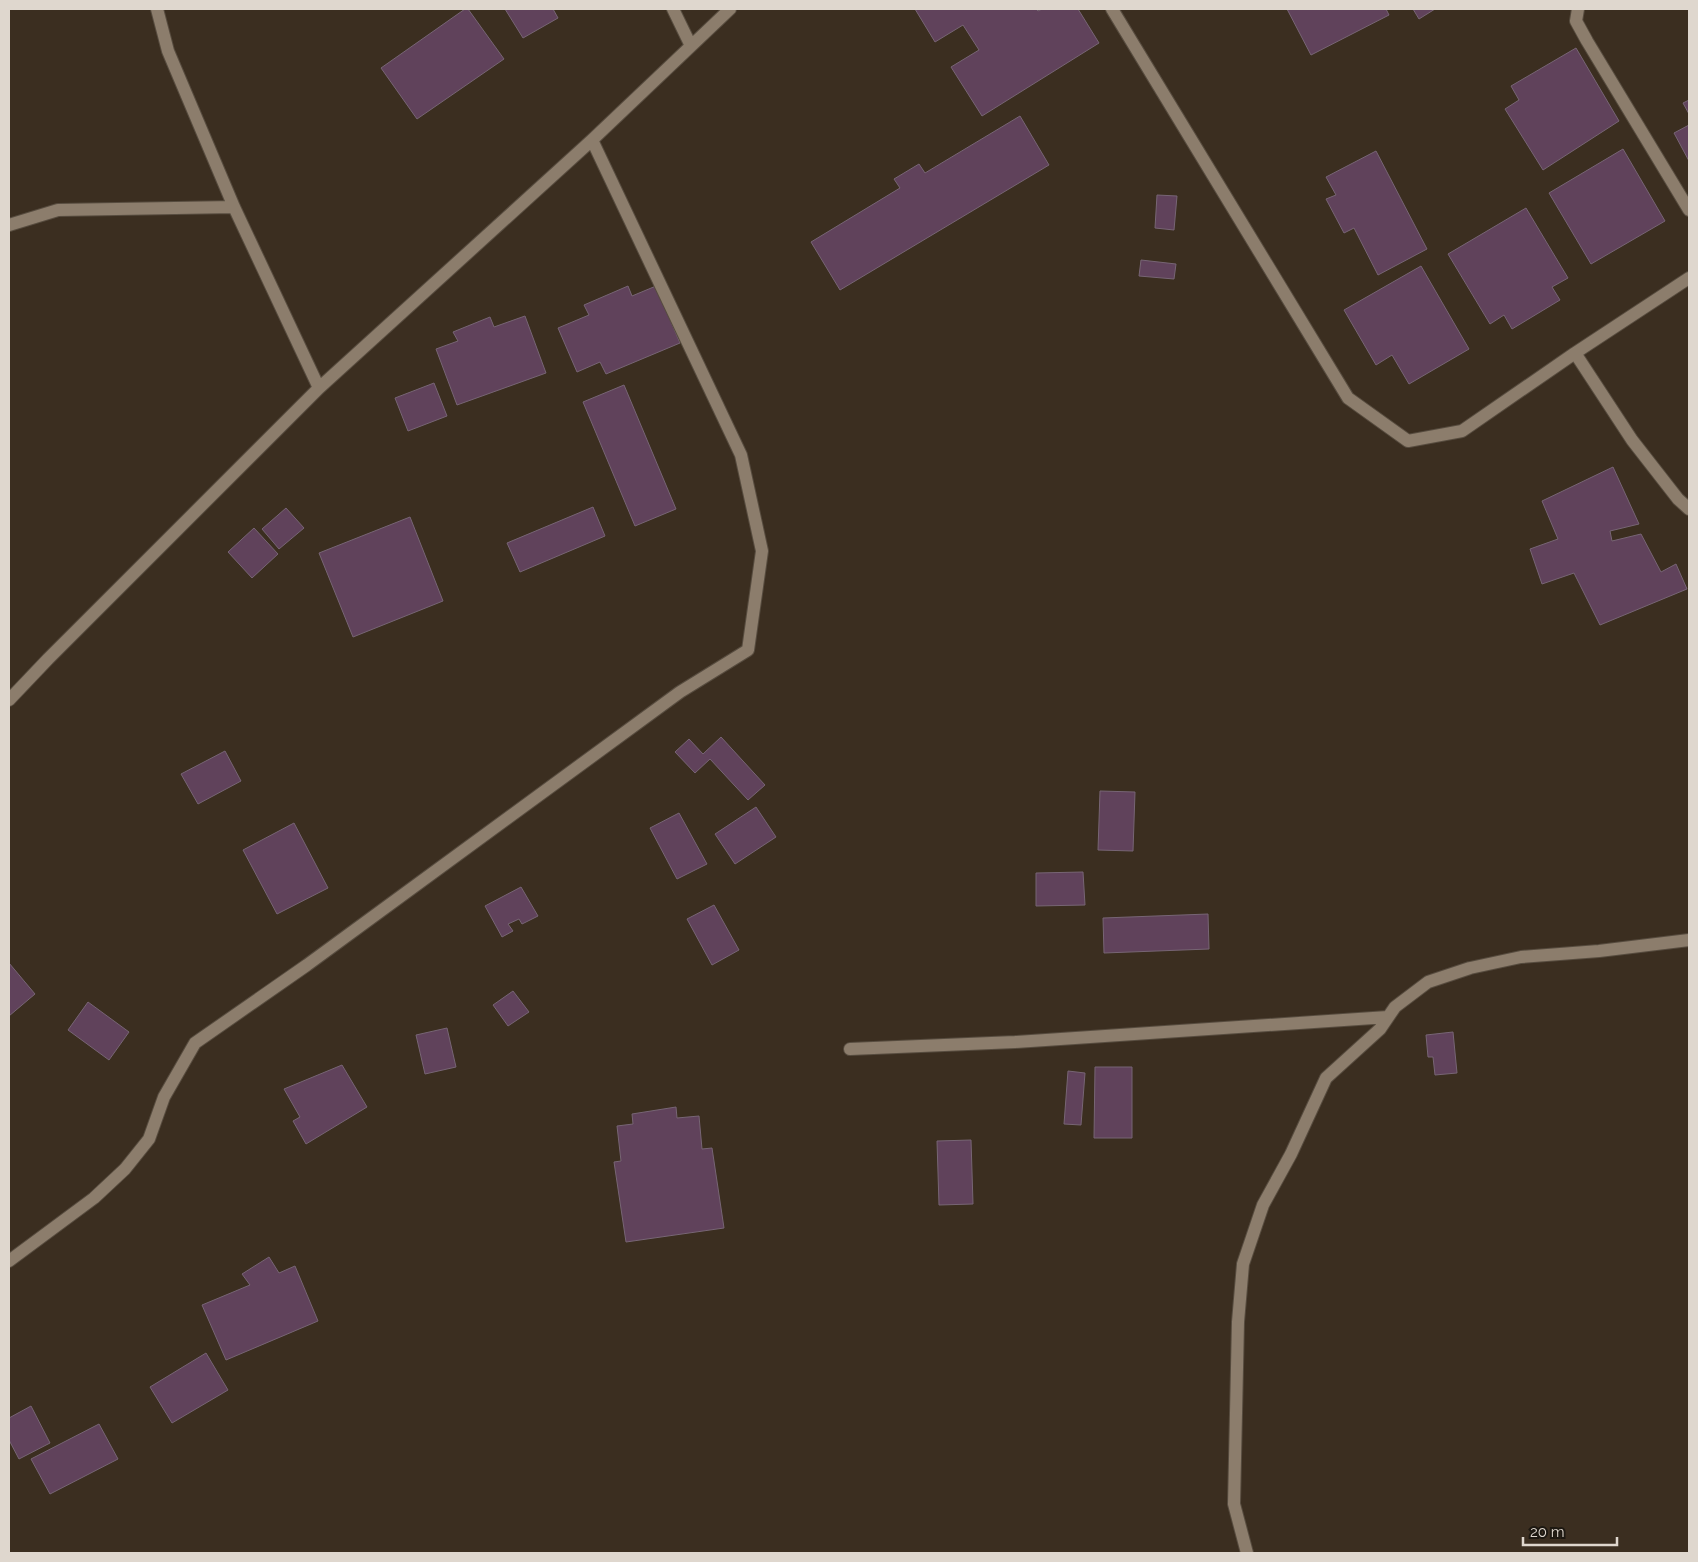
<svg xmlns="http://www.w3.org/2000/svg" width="1698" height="1562" viewBox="0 0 1698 1562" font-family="Raleway,sans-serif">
	<rect width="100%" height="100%" fill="#3b2e20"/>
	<path fill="#60425b" stroke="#776574" d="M465,9H468L504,59L417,119L381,68Z
		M505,9H553L558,18L523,38Z
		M915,9H1036L1038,11L1042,9H1078L1099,43L982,116L951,67L979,50L963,25L935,42Z
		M1287,9H1386L1389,15L1311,55Z
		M1413,9H1435L1419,19Z
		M1576,48L1619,121L1543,170L1505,109L1519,100L1511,86Z
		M1689,100V114L1683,103Z
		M1020,116L1049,165L840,290L811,242L900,188L894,179L919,164L925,173Z
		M1689,125V161L1674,133Z
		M1623,149L1665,221L1591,264L1549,193Z
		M1376,151L1427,249L1378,275L1354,228L1344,233L1326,199L1336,195L1326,177Z
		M1157,195L1177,196L1174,230L1155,228Z
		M1526,208L1568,278L1552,287L1560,300L1512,329L1504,315L1490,324L1448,254Z
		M1141,260L1176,264L1174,279L1139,276Z
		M1421,266L1469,349L1409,384L1392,355L1376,365L1344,310Z
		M628,286L632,296L656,286L680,343L606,374L600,362L577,372L558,328L589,315L584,305Z
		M525,316L546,373L457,405L436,349L458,341L453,332L490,317L494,327Z
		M434,383L447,416L408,431L395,398Z
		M624,385L676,509L635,526L583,402Z
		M1613,467L1639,524L1610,531L1612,541L1641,534L1661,572L1676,564L1687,589L1600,625L1574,573L1542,584L1530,549L1558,539L1542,501Z
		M593,507L605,536L520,572L507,543Z
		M286,508L304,528L279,549L262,529Z
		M410,517L443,601L353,637L319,553Z
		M254,528L278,554L252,578L228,552Z
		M721,737L765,785L748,800L710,759L695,773L675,752L689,739L703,754Z
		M225,751L241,781L198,804L181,774Z
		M1100,791L1135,792L1133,851L1098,850Z
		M756,807L776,837L735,864L715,834Z
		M679,813L707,864L677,879L650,828Z
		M294,823L328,888L277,914L243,850Z
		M1083,872L1085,905L1036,906V873Z
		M521,887L538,916L522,924L519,919L508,924L513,931L502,937L485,906Z
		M714,905L739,950L712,965L687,919Z
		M1208,914L1209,949L1104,953L1103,918Z
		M9,963L35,994L9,1016Z
		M513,991L529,1012L508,1026L493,1005Z
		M88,1002L129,1032L109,1060L68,1030Z
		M447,1028L456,1067L425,1074L416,1035Z
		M1453,1032L1457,1073L1435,1075L1433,1057H1428L1426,1035Z
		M342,1065L367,1107L306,1144L293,1121L300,1117L284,1089Z
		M1095,1067H1132V1138H1094Z
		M1068,1071L1085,1073L1081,1125L1064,1124Z
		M676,1107L677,1118L699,1116L702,1149L712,1148L724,1228L626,1242L614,1162L621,1161L617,1126L633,1124L632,1114Z
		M971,1140L973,1204L939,1205L937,1141Z
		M269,1257L279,1273L295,1266L318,1321L226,1360L202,1305L250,1285L242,1274Z
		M206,1353L228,1390L172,1423L150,1387Z
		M31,1406L50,1443L19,1459L9,1440V1418Z
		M99,1424L118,1459L50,1494L31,1459Z"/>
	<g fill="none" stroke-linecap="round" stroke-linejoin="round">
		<defs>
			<path id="street" d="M157,9L168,51L234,207L319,388
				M673,9L691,46
				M1112,9L1348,398L1408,441L1462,431L1575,353L1689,278
				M1578,9L1576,21L1587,41L1689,210
				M9,225L58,210L234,207
				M1575,353L1632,440L1678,499L1689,509
				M9,700L48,659L319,388L592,140L730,9
				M850,1049L1015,1042L1388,1017
				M9,1261L94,1198L125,1169L149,1139L164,1097L195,1043L307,965L680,692L748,650L762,551L741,455L592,140
				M1247,1553L1234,1504L1238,1322L1243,1264L1263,1205L1291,1154L1326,1078L1380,1029L1395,1007L1428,982L1470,968L1521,957L1599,951L1689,940"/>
		</defs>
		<use href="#street" stroke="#574c3f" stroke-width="14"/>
		<use href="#street" stroke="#8c7d6c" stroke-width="12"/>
	</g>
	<rect width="1698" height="1562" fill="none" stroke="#dfd7ce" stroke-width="20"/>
	<path d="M1523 1537v8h94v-8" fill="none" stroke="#dfd7ce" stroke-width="2.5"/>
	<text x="1530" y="1537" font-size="15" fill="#dfd7ce" stroke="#1d1811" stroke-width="4" paint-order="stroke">20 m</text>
</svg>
